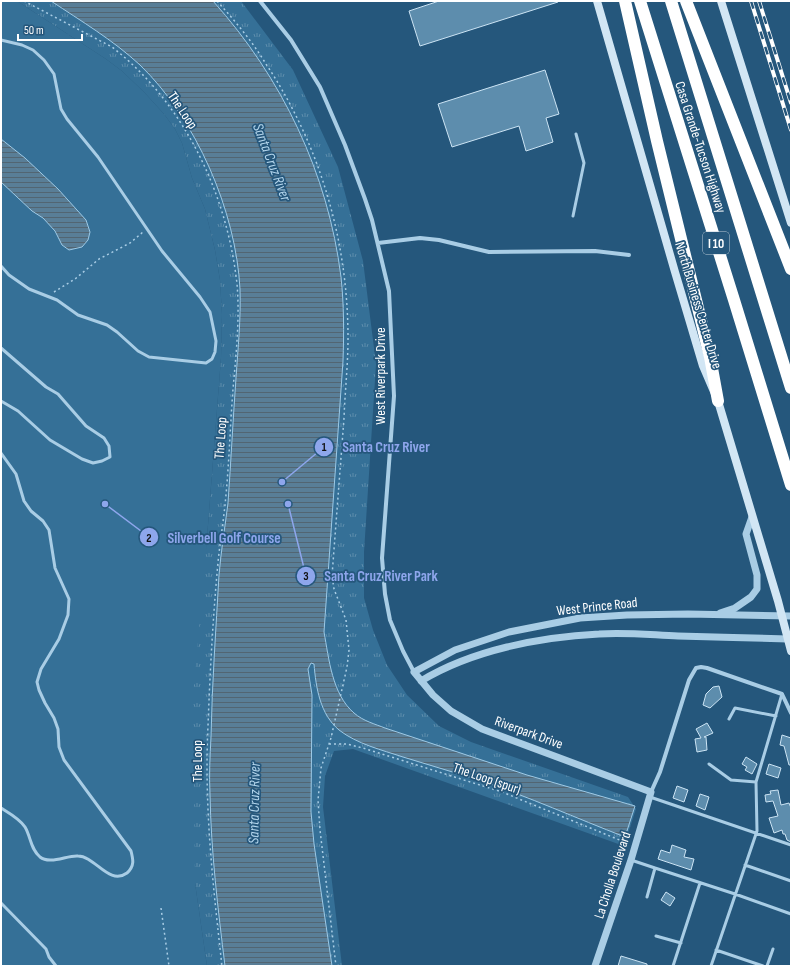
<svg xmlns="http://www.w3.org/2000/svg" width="792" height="967" viewBox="0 0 792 967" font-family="'Sofia Sans Condensed',sans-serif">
	<defs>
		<pattern id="park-tufts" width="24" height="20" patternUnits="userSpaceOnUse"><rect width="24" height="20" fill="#357097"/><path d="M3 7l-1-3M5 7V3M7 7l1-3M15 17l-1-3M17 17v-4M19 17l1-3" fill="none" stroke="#5d8dac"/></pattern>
		<pattern id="water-rules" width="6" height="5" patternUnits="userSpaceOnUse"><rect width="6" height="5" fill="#597e97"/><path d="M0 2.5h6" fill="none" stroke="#526572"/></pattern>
	</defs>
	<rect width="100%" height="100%" fill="#25577c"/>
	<path fill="#357097" d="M1,1H17L106,59L122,71L144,92L164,114L175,129L182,143L192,178L205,209L215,250L220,280L222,314L221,358L207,538L195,883L207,966H1Z"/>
	<path fill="url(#park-tufts)" d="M17,1H241L293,70L338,167L363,261L376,364L364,552V598L373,630L387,665L407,695L439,726L471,742L628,797L636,809L624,846L353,749L334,751L325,776L323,807L342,966H207L195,883L193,697L207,538L221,358L222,314L220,280L215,250L205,209L192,178L182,143L175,129L164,114L144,92L122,71L106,59Z"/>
	<path fill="url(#water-rules)" stroke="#9dc9e5" d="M51,1H213C282,78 328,173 341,277C344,305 344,333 343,361L324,632C329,659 332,694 354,713C363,721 375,724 385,728L527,775L635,806L625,837C576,818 529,797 479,780C454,772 428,765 403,757C382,750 357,744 339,730C320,714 316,688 314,664L311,663L308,669L312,695L311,812L314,844L332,966H225C218,909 211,852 210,794C209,775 210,756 211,737C212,683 216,629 219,575C221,551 225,527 228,503C231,461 233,419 236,378C238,348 241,319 240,289C236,211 196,119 140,65C113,40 81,21 51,1Z
		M1,139L25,158L58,189L86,220L90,232L88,240L82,247L69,250L62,245L55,231L43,218L32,211L1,182Z"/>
	<path fill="#5d8dad" stroke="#cce4f4" d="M439,1H558V2L420,46L409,11Z
		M545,70L559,114L546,118L553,142L526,151L519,126L452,147L438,104Z
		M719,686L722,697L710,708L703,705L706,694L713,687Z
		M707,723L713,733L704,737H706L707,750L697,752L695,739L701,738L696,729Z
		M782,735L791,738V765H789L784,746L780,745Z
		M746,757L757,764L752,774L745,770L747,767L742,764Z
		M769,764L781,768L778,778L766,774Z
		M677,786L688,790L684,802L673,798Z
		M778,790L781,805L789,803L791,808V842L787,840L785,834H783L782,830L774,833L769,818L778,816L773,801L766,802L765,795L771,794L770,791Z
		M700,794L709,797L705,810L696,806Z
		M672,845L686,850L684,857L694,859L691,870L658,859L661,850L670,853Z
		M666,892L675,898L670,906L661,900Z
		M621,956L647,964V966H618Z"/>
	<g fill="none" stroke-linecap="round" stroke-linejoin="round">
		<path stroke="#a9cde5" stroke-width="1.5" stroke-dasharray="2 3" stroke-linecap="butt" d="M24,1L112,47C184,103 227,193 237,284C240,318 236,355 233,389C230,428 229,467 225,505C223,524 220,543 218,562C213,617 210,671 208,726C204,806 213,886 222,966
			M217,1C235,21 252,41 266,64C320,145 348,241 348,338C348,365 345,391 344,418C340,471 336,523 332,576L334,589L346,620L349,650L347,667L331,738L321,768L318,800L320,830L336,966
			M54,292L75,279L99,259L130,243L143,232
			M329,744H347L363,748L502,792L627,843
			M161,908L169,966"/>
		<path stroke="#a9cde5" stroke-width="3" d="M1,40L22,45L33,50L44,60L54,74L61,109L67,119L98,157L162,251L200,297L210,312L216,341L215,352L212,359L206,363L149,357L138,351L117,332L107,325L78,315L57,300L29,289L9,275L1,266
			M573,216L584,163L576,134
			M1,348L46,387L58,394L86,426L104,438L109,446L110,457L102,461L93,463L82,459L50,440L18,411L1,401
			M1,453L16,474L24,501L31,511L43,521L49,530L55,568L69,599L68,615L59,639L41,669L37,682L39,690L45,703L54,718L58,729L59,747L64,760L131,851C133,859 135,866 127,873C109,886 95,856 78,856C67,855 50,865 40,857C30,848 31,837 25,827C20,819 9,813 1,808
			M729,719L735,708L776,716
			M709,764L731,780L756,782
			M650,797L791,845
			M631,860L655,868
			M745,865L791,881
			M647,897L655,868L735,894L791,914
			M1,903L46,949L49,957L56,966
			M656,936L681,943
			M716,950L763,966
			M673,966L700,883
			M711,966L757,831L756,782L782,694
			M767,966L773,949"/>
		<path stroke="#a9cde5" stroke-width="4" d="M260,1L291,40L320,87L345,145L365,199L372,220L389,291L394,396L382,558L385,594L390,620L403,651L414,672
			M378,243L420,238L439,240L489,252L595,251L629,255
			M651,792L660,772L689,680L696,668L701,667L707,668L782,694L791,713"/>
		<path stroke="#a9cde5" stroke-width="7" d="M720,613L735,608L751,597L757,589V575L746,534L752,517
			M421,681C472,650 540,637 599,634C625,632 652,635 678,636C715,637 751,638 788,639
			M595,966L631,860L651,792L482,729L451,711L433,695L414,672L455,650L509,632L580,618L627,615L688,614L791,616"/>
		<path stroke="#d2e6f4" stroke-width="8" d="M597,1L675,272L703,366L718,401L778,601L791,651
			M721,1L791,223"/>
		<path stroke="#fff" stroke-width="12" d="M625,1L657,141L710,357L718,401
			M640,1L734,300L791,485
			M671,1L791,388
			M686,1L791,269"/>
		<defs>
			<path id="rail" d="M751,1L791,130
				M759,1L791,103"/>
		</defs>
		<use href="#rail" stroke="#fff" stroke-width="4"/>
		<use href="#rail" stroke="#25577c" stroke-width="2.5" stroke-dasharray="8" stroke-linecap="butt"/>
	</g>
	<g text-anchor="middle" stroke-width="3.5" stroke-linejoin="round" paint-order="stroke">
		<rect fill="#25577c" stroke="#becdd8" stroke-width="1" x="703" y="232" width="26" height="22" rx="3"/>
		<g font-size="13" font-weight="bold" fill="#fff">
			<text x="716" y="248">I 10</text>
		</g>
		<g font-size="14" fill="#fff" stroke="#25577c">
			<text transform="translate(183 110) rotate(56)" y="5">The Loop</text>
			<text transform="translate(701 147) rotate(72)" y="5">Casa Grande-Tucson Highway</text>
			<text transform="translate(699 305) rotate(73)" y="5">North Business Center Drive</text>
			<text transform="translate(380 376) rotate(-90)" y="5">West Riverpark Drive</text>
			<text transform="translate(220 438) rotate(-86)" y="5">The Loop</text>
			<text transform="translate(597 606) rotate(-6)" y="5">West Prince Road</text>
			<text transform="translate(529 732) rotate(20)" y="5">Riverpark Drive</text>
			<text transform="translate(197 761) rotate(-90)" y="5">The Loop</text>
			<text transform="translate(487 778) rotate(19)" y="5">The Loop (spur)</text>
			<text transform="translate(612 875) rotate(-72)" y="5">La Cholla Boulevard</text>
		</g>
		<g font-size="15" font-style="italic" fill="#b4d6ed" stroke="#25577c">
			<text transform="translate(272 162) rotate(69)" y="5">Santa Cruz River</text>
			<text transform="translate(254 803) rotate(-89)" y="5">Santa Cruz River</text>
		</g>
	</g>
	<path fill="none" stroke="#8ea6ec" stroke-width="1.5" d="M282 482L324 447M105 504L149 537M288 504L306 576"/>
	<g fill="#8ea6ec" stroke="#25577c" stroke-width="1.5">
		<circle cx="282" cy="482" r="4"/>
		<circle cx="105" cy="504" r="4"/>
		<circle cx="288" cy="504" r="4"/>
		<circle cx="324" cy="447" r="10"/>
		<circle cx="149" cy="537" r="10"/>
		<circle cx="306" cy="576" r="10"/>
	</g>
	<g font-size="12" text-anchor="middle" font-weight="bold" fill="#111">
		<text x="324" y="451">1</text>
		<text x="149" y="542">2</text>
		<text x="306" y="580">3</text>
	</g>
	<g font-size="15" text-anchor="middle" font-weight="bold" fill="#8ea6ec" stroke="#25577c" stroke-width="3.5" stroke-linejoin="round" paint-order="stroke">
		<text x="386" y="452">Santa Cruz River</text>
		<text x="224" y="543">Silverbell Golf Course</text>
		<text x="381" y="581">Santa Cruz River Park</text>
	</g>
	<rect width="792" height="967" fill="none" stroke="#ffffff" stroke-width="4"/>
	<path d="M18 34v6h64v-6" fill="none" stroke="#ffffff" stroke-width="2"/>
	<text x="24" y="34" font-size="12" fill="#ffffff" stroke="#25577c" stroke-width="3" paint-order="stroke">50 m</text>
</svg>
